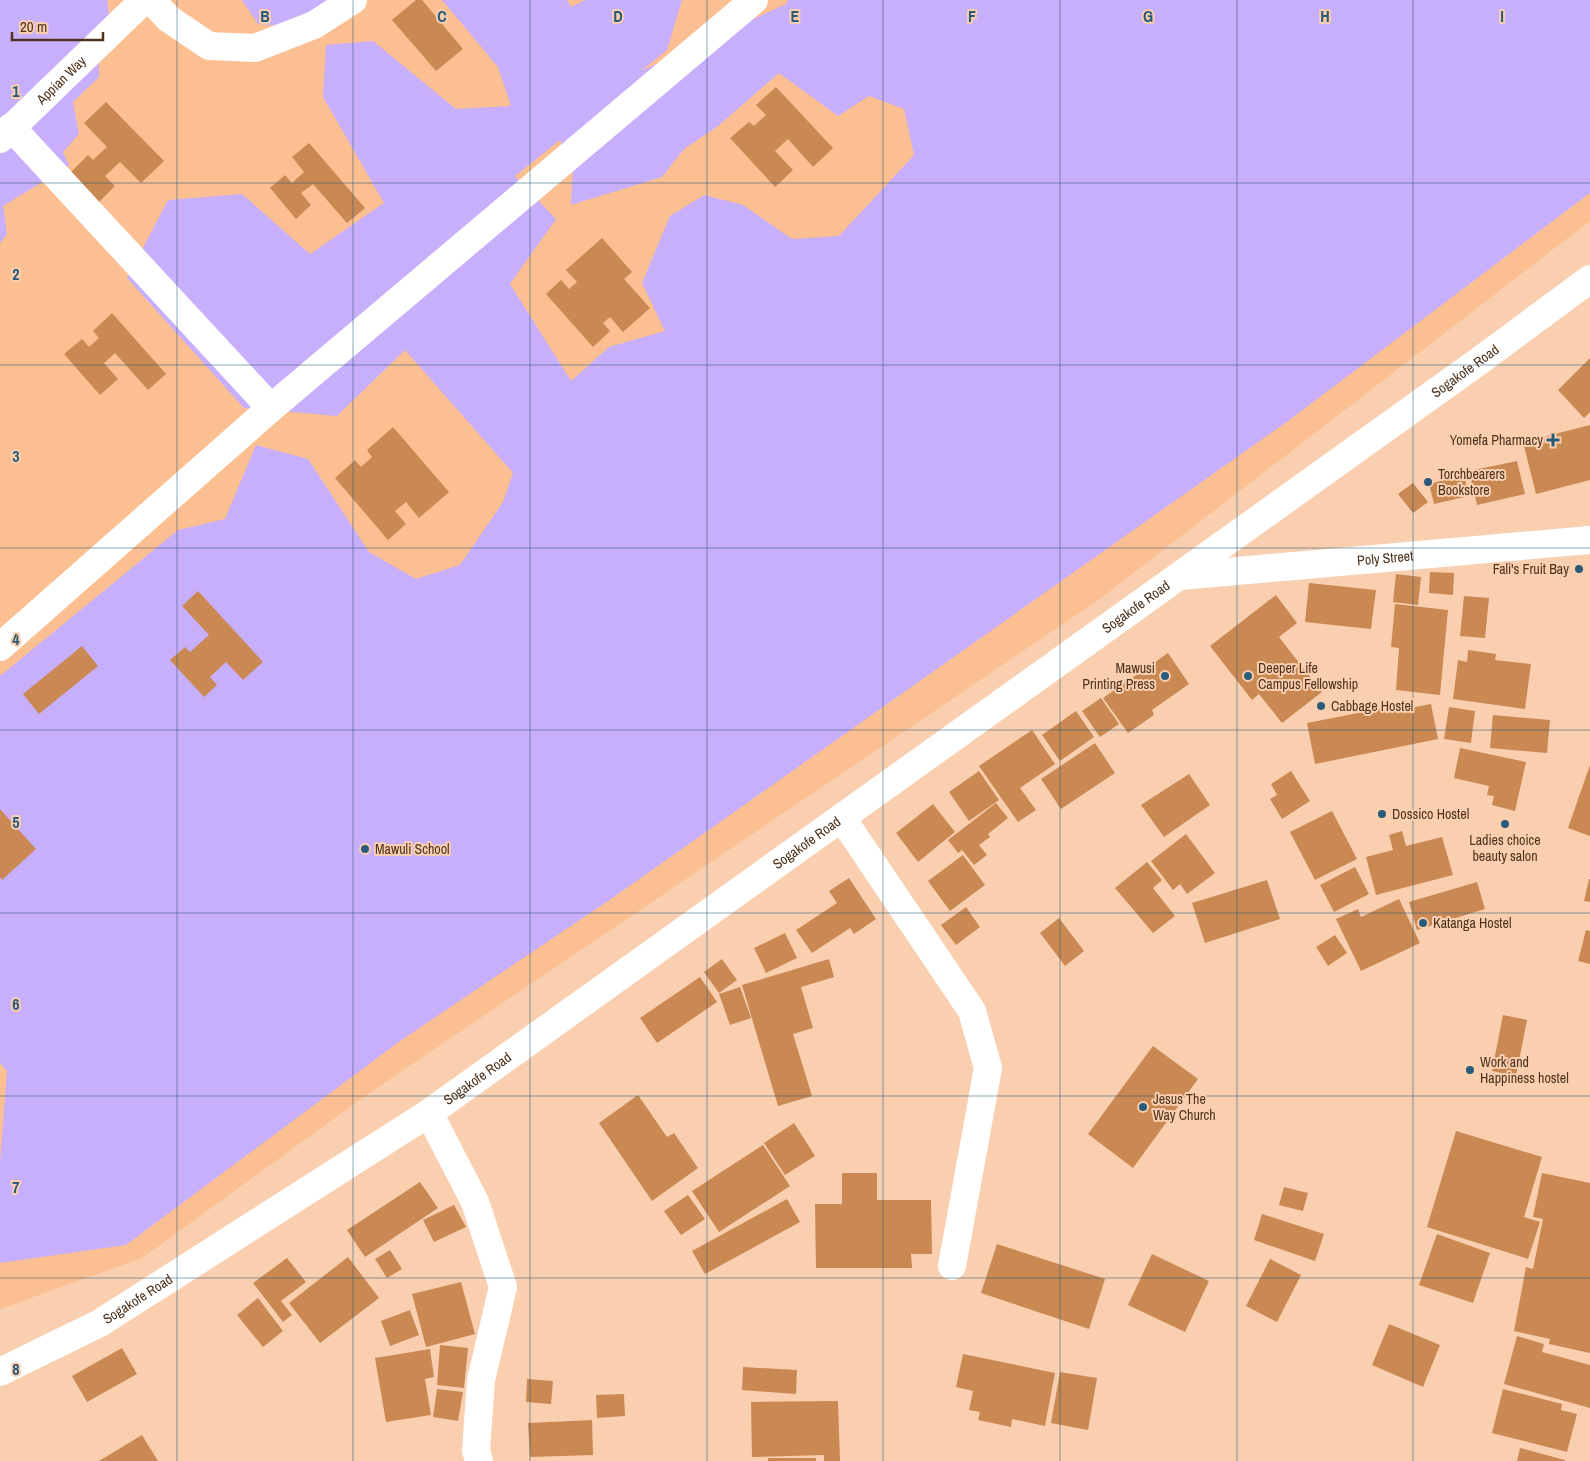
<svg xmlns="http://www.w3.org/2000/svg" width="1590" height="1461" viewBox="0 0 1590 1461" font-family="'Archivo Narrow',sans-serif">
	<rect width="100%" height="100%" fill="#facfb0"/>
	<path fill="#fcbf91" d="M0,0H1590V221L1097,601L365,1096L142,1258L0,1309Z"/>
	<path fill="#c8affc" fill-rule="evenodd" d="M0,0H107L109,14L98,28L99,77L73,102L79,134L63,152L70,167L52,160L47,179L3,206L7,234L0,243Z
		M242,0H332L289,26L258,24Z
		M442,0H567L571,7L585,0H682L667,50L641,71L786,4L788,0H1590V193L1288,421L611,899L400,1041L126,1245L0,1263V1162L7,1071L0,1063V676L178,530L225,519L256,445L308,459L369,552L416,579L460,565L503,502L513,473L405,350L337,416L244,408L127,278L168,200L242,194L310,254L384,203L323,97L326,45L373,41L456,109L511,106L498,67ZM779,73L838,116L869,96L904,109L914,155L839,236L792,239L743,205L704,195L670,216L642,283L665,331L609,347L571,381L510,284L556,219L515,176L560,140L573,166L571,205L662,177L684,149L718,126Z"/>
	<path fill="#ca8853" d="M416,0H422L463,49L436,71L392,20Z
		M776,87L833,148L813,167L788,139L775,151L793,170L775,187L730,138L749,122L754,126L766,115L756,105Z
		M106,102L164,161L141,183L120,162L105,176L115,186L98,203L69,174L88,155L93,160L107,147L84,123Z
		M309,143L365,208L347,223L313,184L301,193L311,205L296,219L270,188L285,175L292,183L304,172L292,157Z
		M602,238L632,272L624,279L650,308L623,332L610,317L603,323L610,331L593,347L546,294L561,280L569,289L577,282L566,270Z
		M112,313L166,374L148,390L115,353L104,363L118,379L100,395L64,354L82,339L89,347L99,338L93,331Z
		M1590,358V412L1584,418L1558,390Z
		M1590,425V480L1536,494L1523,442Z
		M393,427L449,492L419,518L406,502L395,511L406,524L388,540L335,478L355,460L361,467L372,457L367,450Z
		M1517,461L1525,494L1477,505L1469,471Z
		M1464,475L1469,496L1434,504L1429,484Z
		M1413,483L1428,502L1413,513L1398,494Z
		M1430,572L1454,573L1453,595L1429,593Z
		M1396,574L1421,577L1418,605L1393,602Z
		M1309,583L1376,590L1371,629L1305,622Z
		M198,591L263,662L243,680L226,662L210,677L217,685L204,697L170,660L185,647L190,652L209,635L182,606Z
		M1276,595L1297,623L1279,637L1322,692L1282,723L1259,694L1252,700L1210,646Z
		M1464,596L1489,598L1485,638L1460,636Z
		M1395,604L1448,610L1440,695L1396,690L1399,648L1391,647Z
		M82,646L98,666L39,714L23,694Z
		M1468,650L1496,654L1495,660L1531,664L1525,709L1453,699L1458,660L1467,662Z
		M1168,653L1189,684L1152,710L1154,715L1128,733L1103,698Z
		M1101,698L1119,724L1100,737L1082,711Z
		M1431,704L1438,739L1315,764L1307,723L1394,706L1395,711Z
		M1449,707L1475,711L1471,743L1444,739Z
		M1076,711L1094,737L1060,761L1042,735Z
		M1493,715L1550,720L1547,753L1490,748Z
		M1032,730L1055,764L1020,788L1036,810L1018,822L979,766Z
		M1095,743L1115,773L1061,809L1041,779Z
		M1460,748L1526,762L1515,811L1492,805L1494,796L1487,795L1489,786L1454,778Z
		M1590,765V836L1568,828Z
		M979,771L999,800L969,821L949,792Z
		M1291,771L1310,801L1282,819L1270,799L1277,795L1271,784Z
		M1189,774L1210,805L1164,837L1141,805Z
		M996,803L1008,818L988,834L990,837L979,845L987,855L974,865L962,850L958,853L948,840Z
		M933,804L955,832L918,862L896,833Z
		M0,809L36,849L2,880L0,877Z
		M1332,811L1357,859L1315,880L1290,832Z
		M1402,831L1406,846L1442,837L1453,875L1376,895L1366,857L1393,850L1389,835Z
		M1186,834L1215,873L1187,894L1180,884L1173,890L1151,861Z
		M963,855L985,885L950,911L928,881Z
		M1147,862L1162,880L1153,888L1175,916L1153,933L1115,888Z
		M1355,867L1369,894L1334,912L1320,885Z
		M849,878L876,919L854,934L850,928L812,953L796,930L837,903L829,891Z
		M1589,879H1590V902L1584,901Z
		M1267,880L1280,919L1205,943L1192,903Z
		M1477,882L1485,909L1417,930L1409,902Z
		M1399,899L1420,943L1361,971L1336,919L1358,909L1361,917Z
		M966,907L980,927L956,945L941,925Z
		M1059,918L1084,951L1065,966L1040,933Z
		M1586,930L1590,931V964L1578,961Z
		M785,933L797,958L766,973L754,948Z
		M1335,935L1347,953L1328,966L1316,947Z
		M722,959L737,980L719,993L704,972Z
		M829,959L834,977L801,987L813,1028L793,1034L812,1096L778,1106L742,985Z
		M700,977L717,1002L657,1043L640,1018Z
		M740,987L751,1018L730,1025L719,994Z
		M1503,1015L1527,1020L1516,1076L1492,1071Z
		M1153,1046L1198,1079L1133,1168L1088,1134Z
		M638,1095L667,1137L674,1133L698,1168L652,1201L599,1123Z
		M794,1123L815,1156L785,1175L764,1143Z
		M1456,1131L1542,1157L1524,1217L1540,1222L1528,1259L1427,1227Z
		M763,1145L790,1186L719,1232L692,1191Z
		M842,1173H877V1200H931L932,1254H911L912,1268H816L815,1204H842Z
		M1542,1173L1590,1183V1353L1549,1344L1550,1339L1514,1331L1526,1267L1533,1269L1543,1219L1533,1217Z
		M420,1182L438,1208L365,1257L347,1230Z
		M1284,1187L1308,1193L1303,1211L1279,1205Z
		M688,1195L705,1219L681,1235L664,1211Z
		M787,1199L800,1222L705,1274L692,1251Z
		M454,1205L466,1227L434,1242L423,1220Z
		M1262,1214L1324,1234L1315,1261L1254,1240Z
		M1437,1234L1490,1253L1473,1303L1419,1285Z
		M997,1244L1105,1279L1089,1329L981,1293Z
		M390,1250L402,1269L387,1278L375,1259Z
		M1152,1254L1209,1281L1185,1332L1128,1305Z
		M348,1257L379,1298L320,1343L289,1303Z
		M287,1258L306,1282L281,1301L292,1315L283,1322L253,1283Z
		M1270,1259L1301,1275L1277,1322L1246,1306Z
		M461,1282L475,1334L426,1347L412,1294Z
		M258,1298L283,1331L263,1347L237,1315Z
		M410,1310L419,1335L390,1346L381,1321Z
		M1389,1324L1440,1345L1423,1387L1372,1365Z
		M1517,1336L1544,1344L1542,1352L1590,1365V1408L1504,1384Z
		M440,1345L468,1348L464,1388L437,1385Z
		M122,1348L137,1374L87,1402L72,1376Z
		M430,1349L434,1377L425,1379L431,1415L386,1422L375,1358Z
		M963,1354L1055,1373L1045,1426L1012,1419L1011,1427L978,1420L980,1412L969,1410L973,1391L956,1387Z
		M743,1367L797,1370L796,1394L742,1390Z
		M1060,1372L1097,1378L1088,1430L1051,1423Z
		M527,1379L553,1381L551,1404L526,1402Z
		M437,1389L463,1392L458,1421L433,1417Z
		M1503,1389L1562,1404L1561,1410L1577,1414L1567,1452L1492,1433Z
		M624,1394L625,1416L597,1418L596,1395Z
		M838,1401L840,1461H824V1455L752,1457L751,1402Z
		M592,1420L593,1455L530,1457L528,1423Z
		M142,1435L158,1461H99Z
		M1520,1448L1565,1460V1461H1517Z
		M768,1458H816V1461H768Z"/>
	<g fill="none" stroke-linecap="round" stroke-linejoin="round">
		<g stroke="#fff" stroke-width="28">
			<path d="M151,0L169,19L209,46L255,48L314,25L353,0"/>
			<path id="s1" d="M0,139L144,0"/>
			<path d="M271,408L754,0"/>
			<path id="s2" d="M1180,576L1590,540"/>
			<path d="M0,647L271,408L11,127"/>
			<path d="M842,818L972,1011L988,1068L952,1266"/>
			<path d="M429,1113L475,1202L503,1287L481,1380L476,1450L479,1461"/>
		</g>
		<path stroke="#fff" stroke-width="28" id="s3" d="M0,1372L100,1323L429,1113L1475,364L1590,279"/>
	</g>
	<path fill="none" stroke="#2a5b79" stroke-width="1" stroke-opacity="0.55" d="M177,0V1461M353,0V1461M530,0V1461M707,0V1461M883,0V1461M1060,0V1461M1237,0V1461M1413,0V1461M0,183H1590M0,365H1590M0,548H1590M0,730H1590M0,913H1590M0,1096H1590M0,1278H1590"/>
	<g fill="#2a5b79" stroke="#facfb0" stroke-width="2">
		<path d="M1550.5 432.5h5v5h5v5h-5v5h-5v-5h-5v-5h5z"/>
		<circle cx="1428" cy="482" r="5"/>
		<circle cx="1579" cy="569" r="5"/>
		<circle cx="1165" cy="676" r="5"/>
		<circle cx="1248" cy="676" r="5"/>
		<circle cx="1321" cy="706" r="5"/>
		<circle cx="1382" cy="814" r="5"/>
		<circle cx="1505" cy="824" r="5"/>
		<circle cx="365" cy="849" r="5"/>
		<circle cx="1423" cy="923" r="5"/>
		<circle cx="1470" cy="1070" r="5"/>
		<circle cx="1143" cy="1107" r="5"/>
	</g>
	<g text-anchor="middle" stroke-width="4" stroke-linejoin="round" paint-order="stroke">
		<g font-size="14" fill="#4e321c" stroke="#facfb0">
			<text dy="5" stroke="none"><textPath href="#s1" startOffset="85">Appian Way</textPath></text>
			<text dy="5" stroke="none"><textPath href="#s3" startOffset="1776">Sogakofe Road</textPath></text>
			<text dy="5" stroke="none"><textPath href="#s2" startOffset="206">Poly Street</textPath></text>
			<text dy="5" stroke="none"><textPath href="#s3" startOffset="1371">Sogakofe Road</textPath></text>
			<text dy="5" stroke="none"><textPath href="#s3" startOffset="966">Sogakofe Road</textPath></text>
			<text dy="5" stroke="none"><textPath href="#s3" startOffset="561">Sogakofe Road</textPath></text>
			<text dy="5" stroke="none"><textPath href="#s3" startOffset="156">Sogakofe Road</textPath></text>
		</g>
		<g font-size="14" fill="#4e321c" stroke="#facfb0" text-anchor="start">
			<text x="1543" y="445" text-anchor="end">Yomefa Pharmacy</text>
			<text x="1438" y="479">Torchbearers<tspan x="1438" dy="16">Bookstore</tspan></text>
			<text x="1569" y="574" text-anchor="end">Fali's Fruit Bay</text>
			<text x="1155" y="673" text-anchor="end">Mawusi<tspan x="1155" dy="16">Printing Press</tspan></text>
			<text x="1258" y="673">Deeper Life<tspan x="1258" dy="16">Campus Fellowship</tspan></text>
			<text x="1331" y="711">Cabbage Hostel</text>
			<text x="1392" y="819">Dossico Hostel</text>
			<text x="1505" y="845" text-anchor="middle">Ladies choice<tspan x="1505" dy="16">beauty salon</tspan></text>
			<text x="375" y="854">Mawuli School</text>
			<text x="1433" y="928">Katanga Hostel</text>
			<text x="1480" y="1067">Work and<tspan x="1480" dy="16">Happiness hostel</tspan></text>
			<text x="1153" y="1104">Jesus The<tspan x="1153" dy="16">Way Church</tspan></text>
		</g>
	</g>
	<g font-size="16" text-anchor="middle" font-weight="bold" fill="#2a5b79" stroke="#facfb0" stroke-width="4" stroke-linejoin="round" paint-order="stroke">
		<text x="265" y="22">B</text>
		<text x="442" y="22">C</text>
		<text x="618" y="22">D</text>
		<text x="795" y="22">E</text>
		<text x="972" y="22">F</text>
		<text x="1148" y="22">G</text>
		<text x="1325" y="22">H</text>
		<text x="1502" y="22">I</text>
		<text x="16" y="97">1</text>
		<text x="16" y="280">2</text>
		<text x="16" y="462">3</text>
		<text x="16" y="645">4</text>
		<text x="16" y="828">5</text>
		<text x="16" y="1010">6</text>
		<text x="16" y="1193">7</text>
		<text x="16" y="1375">8</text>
	</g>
	<path d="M12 32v8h91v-8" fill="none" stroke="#4e321c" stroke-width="2.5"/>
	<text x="20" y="32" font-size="15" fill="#4e321c" stroke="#facfb0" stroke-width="4" paint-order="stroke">20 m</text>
</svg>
